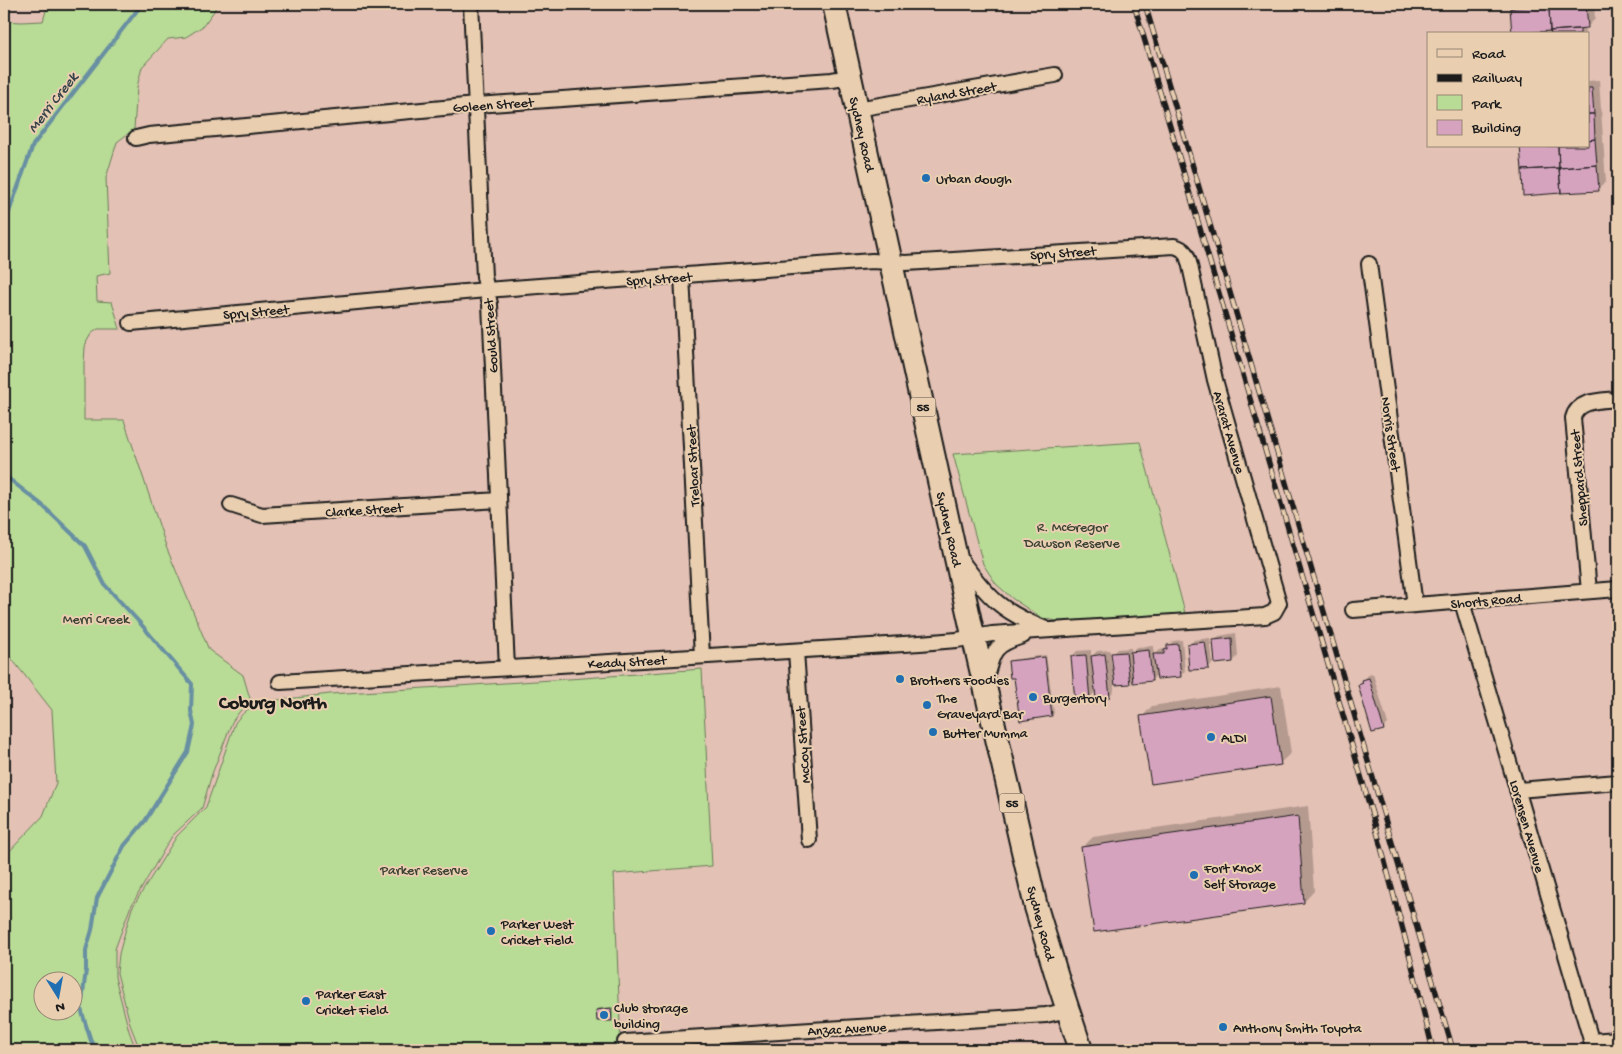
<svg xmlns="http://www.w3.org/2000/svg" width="1622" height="1054" viewBox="0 0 1622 1054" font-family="'Gochi Hand',sans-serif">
	<rect width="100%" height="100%" fill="#e3c1b4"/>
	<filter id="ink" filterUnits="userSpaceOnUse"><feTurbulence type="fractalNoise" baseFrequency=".02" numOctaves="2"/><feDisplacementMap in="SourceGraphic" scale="10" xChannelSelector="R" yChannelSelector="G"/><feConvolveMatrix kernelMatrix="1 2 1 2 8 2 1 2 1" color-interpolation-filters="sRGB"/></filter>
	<g filter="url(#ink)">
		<path fill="#b8db96" stroke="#6a7c59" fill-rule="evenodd" d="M48,4H217L214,11L203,26L186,37L168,39L142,67L137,87L134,129L117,142L106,178L110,273L96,276L97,301L112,302L120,329H98L91,334L87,341L85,347L84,363V420H124L167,549L209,650L243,675L251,702L240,711L232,722L212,774L202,808L172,836L130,908L115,949V977L129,1031L136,1050H4V876L6,855L43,816L56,783L52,710L4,649V21L21,22L43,21ZM42,982H72V1012H42Z
			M1140,442L1185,613L1075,621H1057L1042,618L1013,599L996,584L983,564L953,454Z
			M702,669L712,866L614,874L621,1050H140L131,1027L117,973L119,954L123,939L132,908L177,836L206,807L235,723C242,713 250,707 260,702L330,694L584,678Z"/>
		<path fill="#0003" d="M1512,4H1594L1595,19L1587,27H1585V34H1521V32H1513Z
			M1599,80L1606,182L1598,189L1588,146V81Z
			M1236,633L1238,656L1233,661L1214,641L1219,636Z
			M1210,638L1213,663L1208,668L1189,645L1194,640Z
			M1182,640L1185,671L1180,676L1158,674L1151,680L1134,678L1129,683L1114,684V691L1109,696L1096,691L1089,699L1072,656L1077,651L1091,650V657L1097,651L1110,650L1111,664H1114L1113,654L1118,649L1131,648L1132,652L1136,647L1153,646L1154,655L1160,650L1165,649L1173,641Z
			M1046,655L1054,713L1052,715L1015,676L1009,662L1011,660Z
			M1373,674L1388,724L1383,729L1359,685L1368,675Z
			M1281,686L1291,753L1280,763L1142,717L1152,706Z
			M1308,806L1314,891L1304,902L1083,847L1093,837Z
			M613,1007V1017L611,1019L597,1010L599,1008Z"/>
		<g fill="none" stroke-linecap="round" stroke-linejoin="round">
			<path stroke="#678fa2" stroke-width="4" d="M4,226L33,145L142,4
				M4,475L41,504L85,546L105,585L140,623L192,684L191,711L194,725L188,752L145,821L124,846L97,898L92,930L86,950V970L81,1009L91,1041L97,1050"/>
		</g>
		<path fill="#d6a3bf" stroke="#1c1c1c" d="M1511,4H1549V5L1511,8Z
			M1571,4H1586L1588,28L1550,31L1549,5Z
			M1549,5L1550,31L1512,34L1510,8Z
			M1580,29V34H1551L1550,31Z
			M1588,88H1592L1594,114H1588Z
			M1588,114H1594L1595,139L1588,140Z
			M1595,139L1597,165L1559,168L1558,146H1588V140Z
			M1520,146H1558L1559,168L1522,170Z
			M1597,165L1599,191L1561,193L1559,168Z
			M1559,168L1561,193L1523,196L1522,170Z
			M1232,638L1233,662L1215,664L1213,640Z
			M1205,642L1209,669L1189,670L1187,644Z
			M1178,644L1181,677L1157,679L1153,654H1164V650L1167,649V645Z
			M1149,650L1152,681L1133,683L1130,652Z
			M1126,652L1130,684L1115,685L1111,653Z
			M1105,654L1110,697L1096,698L1091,656Z
			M1086,655L1090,700L1075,701L1071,656Z
			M1045,657L1052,716L1020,721L1014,678H1010L1008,661Z
			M1369,678L1384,730L1372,733L1358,685L1363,683L1362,680Z
			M1271,696L1281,765L1151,784L1140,716Z
			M1298,816L1304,903L1094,932L1081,847Z
			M611,1008L612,1021H597L596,1010Z"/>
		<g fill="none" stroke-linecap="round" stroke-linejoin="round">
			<defs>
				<path id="minor" d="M471,4L484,277L490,304L507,668
					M857,109L1055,75
					M136,138L149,135L476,105L832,80L850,77
					M1369,264L1415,605
					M682,276L702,656
					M131,323L486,290L872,261L906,263L1174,246C1186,249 1187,255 1190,266L1215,380L1279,603L1274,612L1265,616L992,634L957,640L920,643L280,682
					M231,505L262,515L499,500
					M960,559C988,597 1001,612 1046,629
					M1589,591L1573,418C1578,399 1602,401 1618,399
					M1462,602L1594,1050
					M1353,610L1618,589
					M796,651L809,840
					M986,678C993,650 994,645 1023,636
					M1517,790L1618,782
					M1591,1041L1618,1039
					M625,1042L1046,1015L1068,1010"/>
				<path id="trunk" d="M834,4L971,626L1036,907L1059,983L1081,1050"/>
			</defs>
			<use href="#minor" stroke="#1c1c1c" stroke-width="18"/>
			<use href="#trunk" stroke="#1c1c1c" stroke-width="26"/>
			<use href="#minor" stroke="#e9ceb0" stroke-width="14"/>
			<use href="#trunk" stroke="#e9ceb0" stroke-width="22"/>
			<defs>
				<path id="rail" d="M1134,4L1375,824L1411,961L1433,1050
					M1145,4L1453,1050"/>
			</defs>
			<use href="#rail" stroke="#1c1c1c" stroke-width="5.5"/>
			<use href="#rail" stroke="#e9ceb0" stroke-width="4" stroke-dasharray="11" stroke-linecap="butt"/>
		</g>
	</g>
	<g fill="#1f6fb2" stroke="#e9ceb0" stroke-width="2">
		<circle cx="926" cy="178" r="5"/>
		<circle cx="900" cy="679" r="5"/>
		<circle cx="1033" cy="697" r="5"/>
		<circle cx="927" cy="705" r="5"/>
		<circle cx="933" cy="732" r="5"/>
		<circle cx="1211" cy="737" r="5"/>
		<circle cx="1194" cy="875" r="5"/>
		<circle cx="491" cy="931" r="5"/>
		<circle cx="306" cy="1001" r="5"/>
		<circle cx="604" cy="1015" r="5"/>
		<circle cx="1223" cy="1027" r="5"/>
	</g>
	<g text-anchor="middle" stroke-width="4" stroke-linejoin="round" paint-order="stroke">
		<g fill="#e9ceb0" stroke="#5a5148" stroke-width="1">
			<rect x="910.5" y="397.5" width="25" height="19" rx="4"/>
			<rect x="999.5" y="793.5" width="25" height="19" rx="4"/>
		</g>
		<g font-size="12" font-weight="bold" fill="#1c1c1c">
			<text x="923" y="411">55</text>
			<text x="1012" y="807">55</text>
		</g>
		<g font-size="14" fill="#1c1c1c" stroke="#e9ceb0">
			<text transform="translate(956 92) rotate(-10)" y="5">Ryland Street</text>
			<text transform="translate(493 104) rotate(-4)" y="5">Goleen Street</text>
			<text transform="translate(863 134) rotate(77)" y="5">Sydney Road</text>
			<text transform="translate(1063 252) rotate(-4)" y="5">Spry Street</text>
			<text transform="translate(659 278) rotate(-4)" y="5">Spry Street</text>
			<text transform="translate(256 311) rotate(-5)" y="5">Spry Street</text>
			<text transform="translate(490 336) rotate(-94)" y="5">Gould Street</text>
			<text transform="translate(1230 432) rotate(74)" y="5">Ararat Avenue</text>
			<text transform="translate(1392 434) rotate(82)" y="5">Norris Street</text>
			<text transform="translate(692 466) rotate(-93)" y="5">Treloar Street</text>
			<text transform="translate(1578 478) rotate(-95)" y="5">Sheppard Street</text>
			<text transform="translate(364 509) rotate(-4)" y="5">Clarke Street</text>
			<text transform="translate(950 529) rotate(77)" y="5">Sydney Road</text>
			<text transform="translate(1486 600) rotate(-5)" y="5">Shorts Road</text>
			<text transform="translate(627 661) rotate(-3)" y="5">Keady Street</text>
			<text transform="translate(802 745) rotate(-94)" y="5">McCoy Street</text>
			<text transform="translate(1528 826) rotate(74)" y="5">Lorensen Avenue</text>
			<text transform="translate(1042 923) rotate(75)" y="5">Sydney Road</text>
			<text transform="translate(847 1028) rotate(-3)" y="5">Anzac Avenue</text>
		</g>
		<g font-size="14" fill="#1c1c1c" stroke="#e9ceb0" text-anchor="start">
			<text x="936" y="183">Urban dough</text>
			<text x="910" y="684">Brothers Foodies</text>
			<text x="937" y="702">The<tspan x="937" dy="16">Graveyard Bar</tspan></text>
			<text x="1043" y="702">Burgertory</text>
			<text x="943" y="737">Butter Mumma</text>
			<text x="1221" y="742">ALDI</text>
			<text x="1204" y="872">Fort Knox<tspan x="1204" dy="16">Self Storage</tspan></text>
			<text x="501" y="928">Parker West<tspan x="501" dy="16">Cricket Field</tspan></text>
			<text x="316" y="998">Parker East<tspan x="316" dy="16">Cricket Field</tspan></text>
			<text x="614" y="1012">Club storage<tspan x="614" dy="16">building</tspan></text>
			<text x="1233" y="1032">Anthony Smith Toyota</text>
		</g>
		<g font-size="14" fill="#3b4234" stroke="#e9ceb0">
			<text x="1072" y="531">R. McGregor<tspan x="1072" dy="16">Dawson Reserve</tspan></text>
			<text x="96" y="623">Merri Creek</text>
			<text x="424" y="874">Parker Reserve</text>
		</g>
		<g font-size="15" font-style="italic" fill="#354249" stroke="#e9ceb0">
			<text transform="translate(52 102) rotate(-52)" y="5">Merri Creek</text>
		</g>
		<g font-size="19" font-weight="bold" fill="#1c1c1c" stroke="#e9ceb0">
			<text x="273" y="708">Coburg North</text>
		</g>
	</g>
	<rect width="1622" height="1054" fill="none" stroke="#e9ceb0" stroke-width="20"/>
	<rect x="10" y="10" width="1602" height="1034" fill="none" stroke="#1c1c1c" stroke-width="2" filter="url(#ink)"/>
	<rect x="1427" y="32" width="162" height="115" fill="#e9ceb0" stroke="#978775"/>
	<rect x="1437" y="49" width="25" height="8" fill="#e9ceb0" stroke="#978775"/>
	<text x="1472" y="58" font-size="15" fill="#1c1c1c">Road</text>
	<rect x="1437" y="74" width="25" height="8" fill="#1c1c1c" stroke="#978775"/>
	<text x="1472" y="82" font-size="15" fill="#1c1c1c">Railway</text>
	<rect x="1437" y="95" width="25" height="15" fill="#b8db96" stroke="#978775"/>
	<text x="1472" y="108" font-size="15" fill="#1c1c1c">Park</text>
	<rect x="1437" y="120" width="25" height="15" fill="#d6a3bf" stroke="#978775"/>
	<text x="1472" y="132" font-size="15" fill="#1c1c1c">Building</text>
	<g transform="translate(58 996) rotate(169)"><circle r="24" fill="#e9ceb0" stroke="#978775"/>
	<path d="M0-4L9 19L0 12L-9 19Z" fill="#1f6fb2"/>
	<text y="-8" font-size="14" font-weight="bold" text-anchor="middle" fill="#1c1c1c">N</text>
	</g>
</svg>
